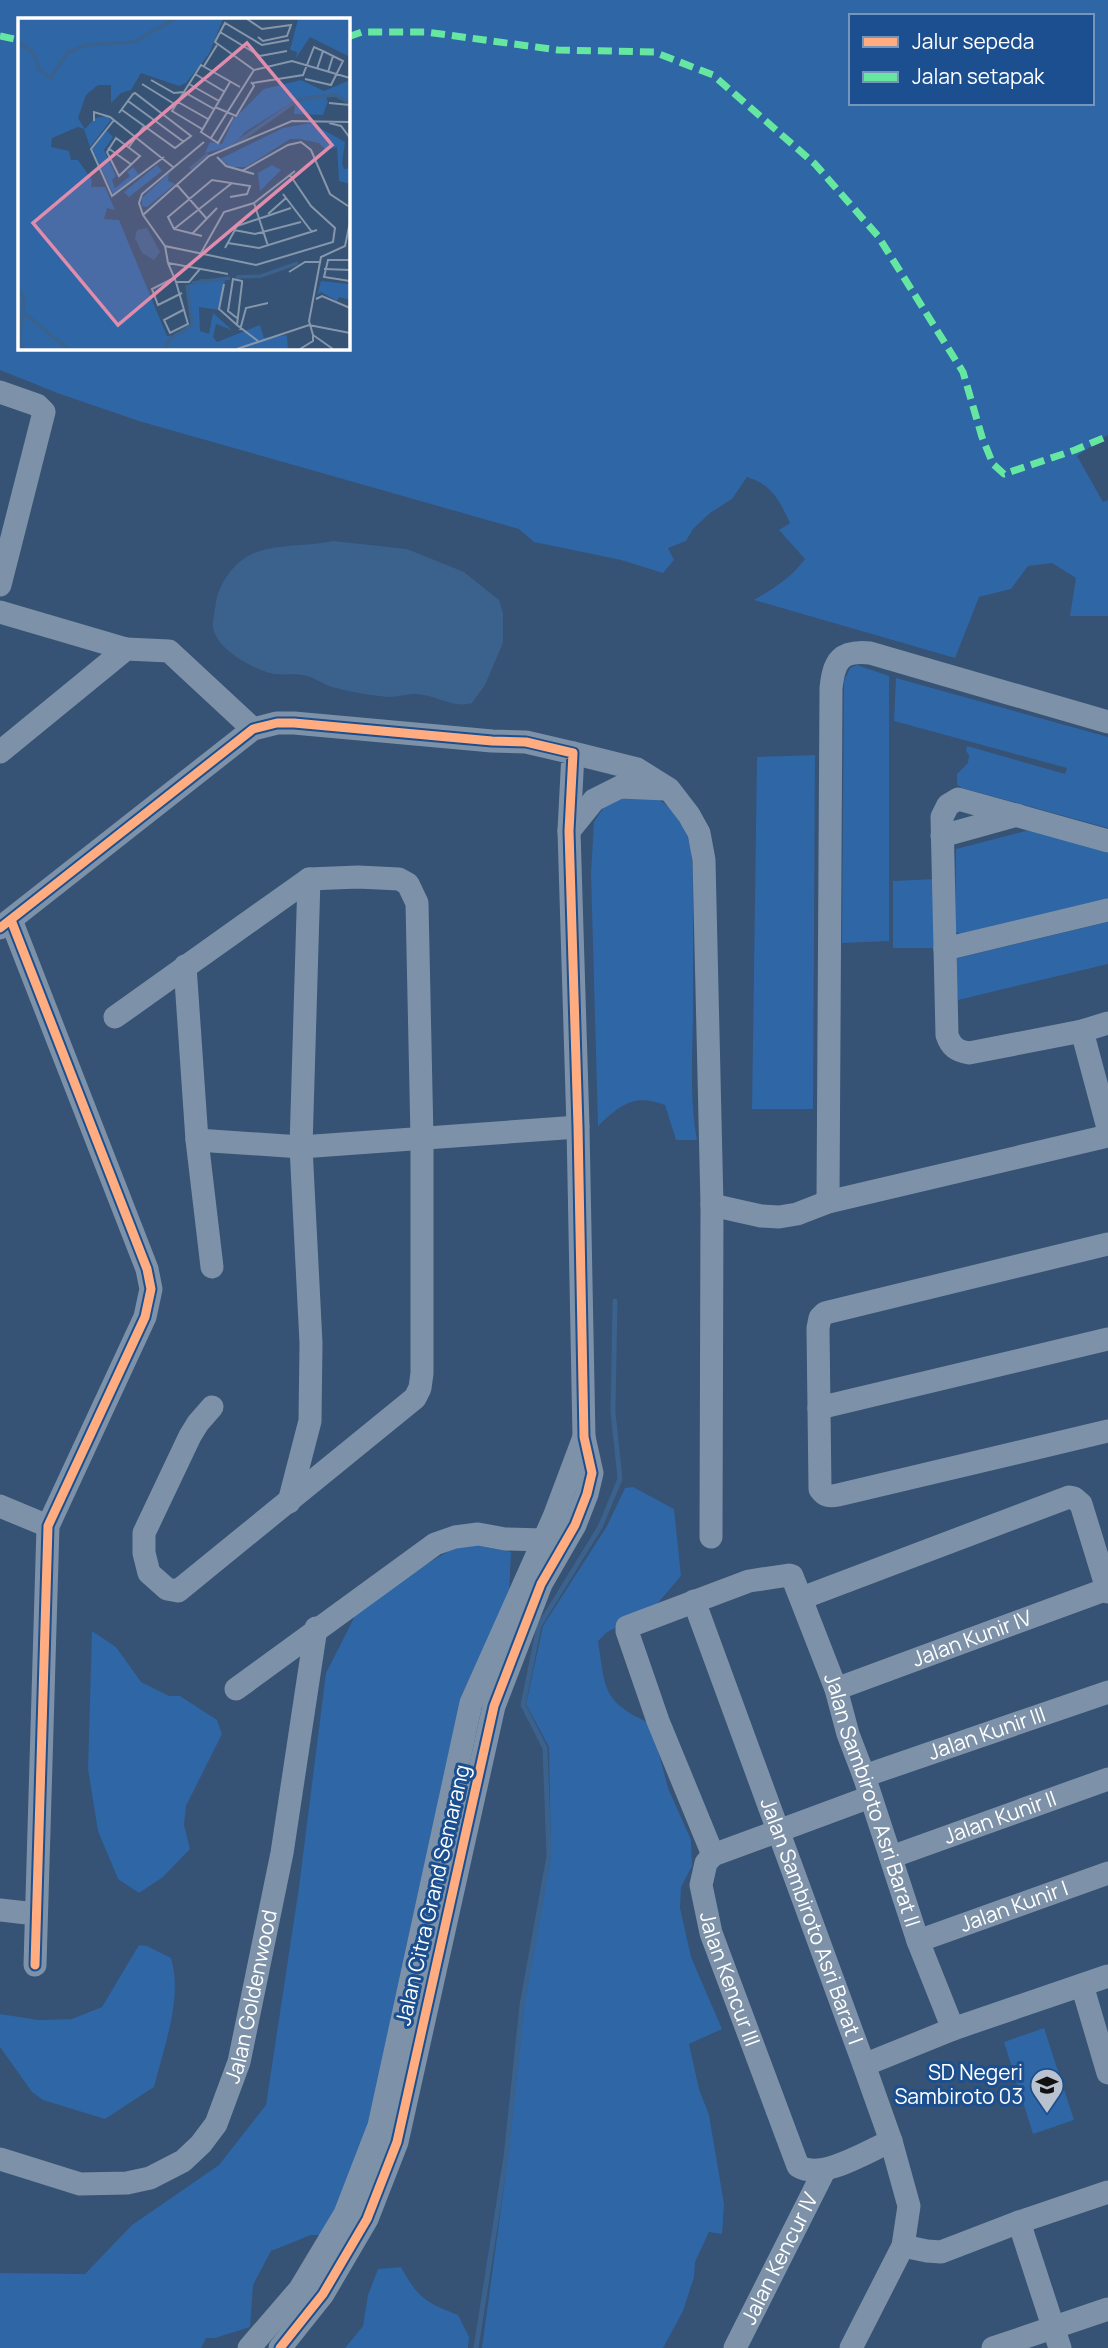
<svg xmlns="http://www.w3.org/2000/svg" width="1108" height="2348" viewBox="0 0 1108 2348" font-family="Manrope,sans-serif">
	<rect width="100%" height="100%" fill="#365274"/>
	<path fill="#2f66a5" fill-rule="evenodd" d="M0,0H1108V435L1077,456L1103,502L1108,500V616H1070L1076,578L1052,563L1028,566L1011,589L979,597L955,658L754,600C773,589 792,577 805,559L779,530L790,523C779,500 772,485 747,477L732,499L710,513L693,529L686,541L668,548L674,560L663,573L621,560L534,542L519,529L142,422L60,394L0,370ZM851,16H1092V103H851ZM19,19H348V348H19Z
		M857,665L889,676V941L842,943L844,681L850,668Z
		M896,678L1108,737V828L962,788L957,785V774L968,763L969,755L966,751L967,746L1065,774L1067,768L894,721Z
		M815,755L813,1109H752L757,757Z
		M651,795C668,804 679,815 686,833C695,856 692,885 693,908C693,946 693,984 693,1022C692,1061 690,1101 697,1140H676L665,1105C634,1093 620,1105 598,1126L591,873L594,822L604,807L617,798Z
		M1033,829L1108,850V899L960,934L955,931L956,849Z
		M935,879L934,948H893V881Z
		M1108,922V964L958,1000L954,962L958,958Z
		M633,1487L674,1509L681,1576L657,1604L606,1633L598,1641C606,1691 602,1701 651,1724L668,1788L691,1840L692,1866L681,1887L680,1908L691,1957L722,2029L689,2044L699,2089L709,2115L724,2204L722,2234L709,2232L695,2262L694,2277L683,2311L663,2348H482L508,2157L524,2006L551,1857L549,1747L526,1704L543,1626L607,1526L625,1488Z
		M463,1543L511,1552L509,1594L462,1695L371,2121L325,2235H311L271,2251L253,2285L250,2327L215,2338H206L201,2348H0V2273L85,2274L132,2225L219,2165L266,2105L299,1887L326,1673L357,1612L406,1576Z
		M92,1631L116,1647L141,1682L169,1696H180L217,1720L222,1734L186,1806L184,1825L190,1849L163,1877L139,1893L118,1879L98,1831L88,1769Z
		M139,1945L147,1946L171,1958C183,1999 164,2046 154,2087L105,2119L43,2100L32,2092L0,2047V2014L38,2020L72,2019L102,2007Z
		M1044,2028L1074,2120L1033,2134L1004,2042Z
		M401,2267C418,2298 425,2302 458,2315L469,2337L468,2348H345L363,2326L368,2295L378,2269Z"/>
	<path fill="#3b618d" d="M333,541L407,549L464,572L499,600L503,613V643L485,685L472,703C452,709 435,694 415,694C407,694 398,697 389,697C375,696 350,692 336,688C324,686 314,676 302,675C291,673 281,676 270,673C251,668 217,649 213,628C212,620 215,610 216,602C220,581 235,561 254,553C280,543 307,547 333,541Z"/>
	<g fill="none" stroke-linecap="round" stroke-linejoin="round">
		<path stroke="#3b618d" stroke-width="5" d="M476,2348L506,2157L522,2005L549,1856L545,1748L523,1705L539,1626L600,1527L620,1479L613,1412L615,1301"/>
		<g stroke="#7d92a8" stroke-width="23">
			<path d="M0,392L37,405L44,412L0,585"/>
			<path d="M0,612L126,649"/>
			<path d="M0,752L126,649L169,651L253,729"/>
			<path d="M573,753L637,769L669,789L689,815L699,833L704,860L712,1205L711,1537"/>
			<path d="M569,831L594,800L620,787L666,789"/>
			<path d="M942,836L1017,815"/>
			<path d="M1108,841L958,799L948,805L942,817L947,1035C951,1047 957,1051 969,1053L1082,1031L1108,1023"/>
			<path d="M11,920L147,1269L151,1289L145,1317L48,1526L35,1965"/>
			<path d="M0,928L253,729L277,723H294L492,741L526,742L573,753L569,831L578,1127L584,1437L592,1473L587,1494L575,1525L541,1584L494,1706L397,2142L367,2219L323,2294L280,2348"/>
			<path d="M945,949L1108,910"/>
			<path d="M185,966L197,1140L212,1267"/>
			<path d="M115,1017L309,879L358,877L399,879L408,884L417,903L422,1138V1373L420,1388L415,1398L178,1591L167,1589L149,1573L144,1553V1533L190,1436L198,1423L212,1407"/>
			<path d="M1082,1031L1108,1128"/>
			<path d="M197,1140L301,1147L578,1127"/>
			<path d="M828,1202L831,688C834,661 840,650 870,653L1108,722"/>
			<path d="M712,1205L761,1216L779,1217L797,1214L828,1202L1108,1136"/>
			<path d="M1108,1244L825,1313L820,1318L818,1328L820,1489C825,1496 829,1497 838,1495L1108,1431"/>
			<path d="M819,1408L1108,1339"/>
			<path d="M289,1502L310,1421L311,1343L301,1147L309,879"/>
			<path d="M0,1506L48,1526"/>
			<path d="M802,1598L1069,1497L1074,1498L1081,1504L1108,1592"/>
			<path id="s1" d="M694,1601L864,2065L891,2141L909,2206L903,2246L851,2348"/>
			<path d="M236,1689L435,1544L455,1537L478,1534L505,1539L544,1540"/>
			<path id="s2" d="M836,1689L1107,1589"/>
			<path id="s3" d="M864,1776L1108,1692"/>
			<path id="s4" d="M870,1797L713,1855L706,1863L701,1885L711,1933L798,2166C821,2181 868,2151 891,2141"/>
			<path id="s5" d="M713,1855L658,1721L627,1631V1627L749,1581L789,1575L792,1576L836,1689L848,1734L864,1776L918,1941L953,2029"/>
			<path id="s6" d="M891,1857L1108,1779"/>
			<path d="M0,1910L36,1914"/>
			<path id="s7" d="M918,1941L1108,1873"/>
			<path d="M1082,1985L1108,2073"/>
			<path d="M864,2065L953,2029L1108,1976"/>
			<path id="s8" d="M0,2159L80,2184L127,2183L150,2178L183,2161L201,2144L216,2124L239,2062L282,1853L316,1628"/>
			<path d="M1019,2222L1060,2348"/>
			<path d="M903,2246L927,2251L941,2252L1019,2222L1108,2192"/>
			<path d="M249,2348L300,2289L345,2214L379,2126L471,1703L554,1517L584,1437"/>
			<path id="s9" d="M735,2348L824,2171"/>
			<path d="M993,2348L1108,2309"/>
		</g>
		<path stroke="#66e7a1" stroke-width="7" stroke-dasharray="14 7" stroke-linecap="butt" d="M0,36L19,40
			M348,37L362,32H426L558,50L654,52L713,75L815,164L878,236L963,372L982,437L993,464L1004,474L1075,450L1108,436"/>
		<defs>
			<path id="cycleway" d="M11,920L147,1269L151,1289L145,1317L48,1526L35,1965
				M0,928L253,729L277,723H294L492,741L526,742L573,753L569,831L578,1127L584,1437L592,1473L587,1494L575,1525L541,1584L494,1706L397,2142L367,2219L323,2294L280,2348"/>
		</defs>
		<use href="#cycleway" stroke="#1b4f8f" stroke-width="13"/>
		<use href="#cycleway" stroke="#ffac80" stroke-width="9"/>
	</g>
	<defs>
		<symbol id="school-pin" viewBox="-11 -11 22 30"><path d="M0 17L-7.5 6A9.5 9.5 0 1 1 7.5 6Z" fill="#b9c2ce" stroke="#1b4f8f"/><path d="M0-5L7-2L0 1L-7-2ZM-4 1L0 2.5L4 1V4Q0 6-4 4Z" fill="#111"/></symbol>
	</defs>
	<g fill-rule="evenodd">
		<use href="#school-pin" x="1028" y="2066" width="38" height="52"/>
	</g>
	<g text-anchor="middle" stroke-width="6" stroke-linejoin="round" paint-order="stroke">
		<g font-size="21" fill="#fff" stroke="#1b4f8f">
			<text dy="7" stroke="none"><textPath href="#s2" startOffset="145">Jalan Kunir IV</textPath></text>
			<text dy="7" stroke="none"><textPath href="#s3" startOffset="130">Jalan Kunir III</textPath></text>
			<text dy="7" stroke="none"><textPath href="#s5" startOffset="656">Jalan Sambiroto Asri Barat II</textPath></text>
			<text dy="7" stroke="none"><textPath href="#s6" startOffset="116">Jalan Kunir II</textPath></text>
			<text transform="translate(433 1895) rotate(-77)" y="7">Jalan Citra Grand Semarang</text>
			<text dy="7" stroke="none"><textPath href="#s7" startOffset="102">Jalan Kunir I</textPath></text>
			<text dy="7" stroke="none"><textPath href="#s1" startOffset="341">Jalan Sambiroto Asri Barat I</textPath></text>
			<text dy="7" stroke="none"><textPath href="#s4" startOffset="299">Jalan Kencur III</textPath></text>
			<text dy="7" stroke="none"><textPath href="#s8" startOffset="374">Jalan Goldenwood</textPath></text>
			<text dy="7" stroke="none"><textPath href="#s9" startOffset="100">Jalan Kencur IV</textPath></text>
		</g>
		<g font-size="21" fill="#fff" stroke="#1b4f8f" text-anchor="end">
			<text x="1023" y="2080">SD Negeri<tspan x="1023" dy="24">Sambiroto 03</tspan></text>
		</g>
	</g>
	<g transform="translate(18 18)">
		<rect width="332" height="332" fill="#365274"/>
		<path d="M0,1H205L191,36L168,65L161,68L123,55L113,72L103,75L93,85V67H80L68,77L60,100L67,111L77,100L89,98L93,102L72,129L66,111L60,109L34,120L33,129L51,133L53,142H60L74,162L73,169H87L97,192L89,190L86,201L101,202L149,318L161,317L175,308L170,267L183,261L207,262L201,292L181,289L182,313L191,316L195,295L214,312L198,306L195,319L199,324L242,307L246,320L269,317L270,331H0ZM280,1H332V39L292,19L278,40L279,34L272,32ZM283,62L306,73L332,62V84L317,76L281,80L227,114L215,128L187,135L192,124L204,126L215,102L246,71ZM306,77L310,83L305,97L276,96L277,84ZM293,105L327,124L324,145L326,151L332,150V166L321,163L319,129L308,132L301,125L281,121H272L228,149H213L202,141L265,110ZM89,113L95,119L86,132L98,158L94,162L97,170L112,158L109,154L115,149L121,157L96,178L74,130ZM139,147L144,153L111,179L106,174ZM254,147L263,152L242,173L240,155ZM151,155L150,163L157,166L129,189L124,188V180ZM303,263L331,266L332,282L321,279L319,283L303,274L299,277Z" fill="#2f66a5"/>
		<path d="M129,210L142,234L136,242L124,235L117,220L119,212Z" fill="#3b618d"/>
		<path fill="none" stroke="#3b618d" stroke-width="3.5" d="M0,24L16,35L21,52L33,60L50,34L68,27L116,24L156,1M217,126L281,81L317,77L332,85M172,151L190,136M218,259L243,258L280,245M174,265L212,260M0,271L6,280L1,324L6,331M6,295L50,331M147,331L153,320L174,307L169,267"/>
		<path fill="none" stroke="#8697ac" stroke-width="2" d="M229,1L244,11L273,7L269,18L245,23L240,19M202,14L242,38L269,33M305,33L315,38L310,54M186,48L199,27M236,52L197,24L207,5L244,27L271,22M236,52L274,43L332,60M177,56L207,74M287,61L313,67L325,43L315,38M133,62L156,75L166,74L196,91M212,64L183,114L200,125L215,99M235,65L285,57L296,29L305,33L299,51M124,66L158,87M171,66L201,83M110,83L166,124M160,84L190,101M311,85L332,87M197,89L218,98L236,68L233,64M101,95L115,76L117,75L173,118L157,130L104,92M96,102L73,131L94,178L146,139M76,103V94L92,99L155,149M311,105L323,108L332,120M184,111L154,93L183,47L222,69M98,120L122,138L101,158L89,134ZM193,120L236,52M111,129L126,108M90,130L114,147M199,139L208,148L236,156M224,153L270,127L283,124L293,132L312,176L330,188M272,157L293,188L317,210L315,224L238,247L147,228L125,197L191,138L274,103L332,104M159,167L189,201M265,176L294,214M236,185L250,228M250,196L268,180M125,197L121,185L124,176L186,124M156,211L214,165M216,212L237,216L283,204M174,216L199,190M184,218L156,211L150,199L194,162L232,168L229,176L212,179M210,225L241,230L299,212M147,228L150,245L210,256M207,230L219,208L273,190M183,235L206,194L236,185L277,153M332,242H310L306,259L332,263M150,245L158,264H171L182,251M306,251L332,252M271,254L287,244H303M156,260L134,271L140,287L164,275M158,264L170,306L152,315L146,302L165,292M206,266L201,291L219,307M298,281L304,278L332,290M219,300L210,293L215,261L224,263V265L219,307L240,323M222,312L228,290L250,285M219,331L291,307L332,315M282,331L295,323V317M315,331L295,317L291,303L303,239L327,228L332,204"/>
		<path fill="#e08cad" fill-opacity="0.15" stroke="#e08cad" stroke-width="3.5" d="M229,25L314,127L100,307L15,205Z"/>
		<rect width="332" height="332" fill="none" stroke="#fff" stroke-width="3.5"/>
	</g>
	<rect x="849" y="14" width="245" height="91" fill="#1b4f8f" stroke="#7695bc" stroke-width="2"/>
	<rect x="863" y="37" width="35" height="10" fill="#ffac80" stroke="#7695bc" stroke-width="2"/>
	<text x="912" y="49" font-size="21" fill="#ffffff">Jalur sepeda</text>
	<rect x="863" y="72" width="35" height="10" fill="#66e7a1" stroke="#7695bc" stroke-width="2"/>
	<text x="912" y="84" font-size="21" fill="#ffffff">Jalan setapak</text>
</svg>
